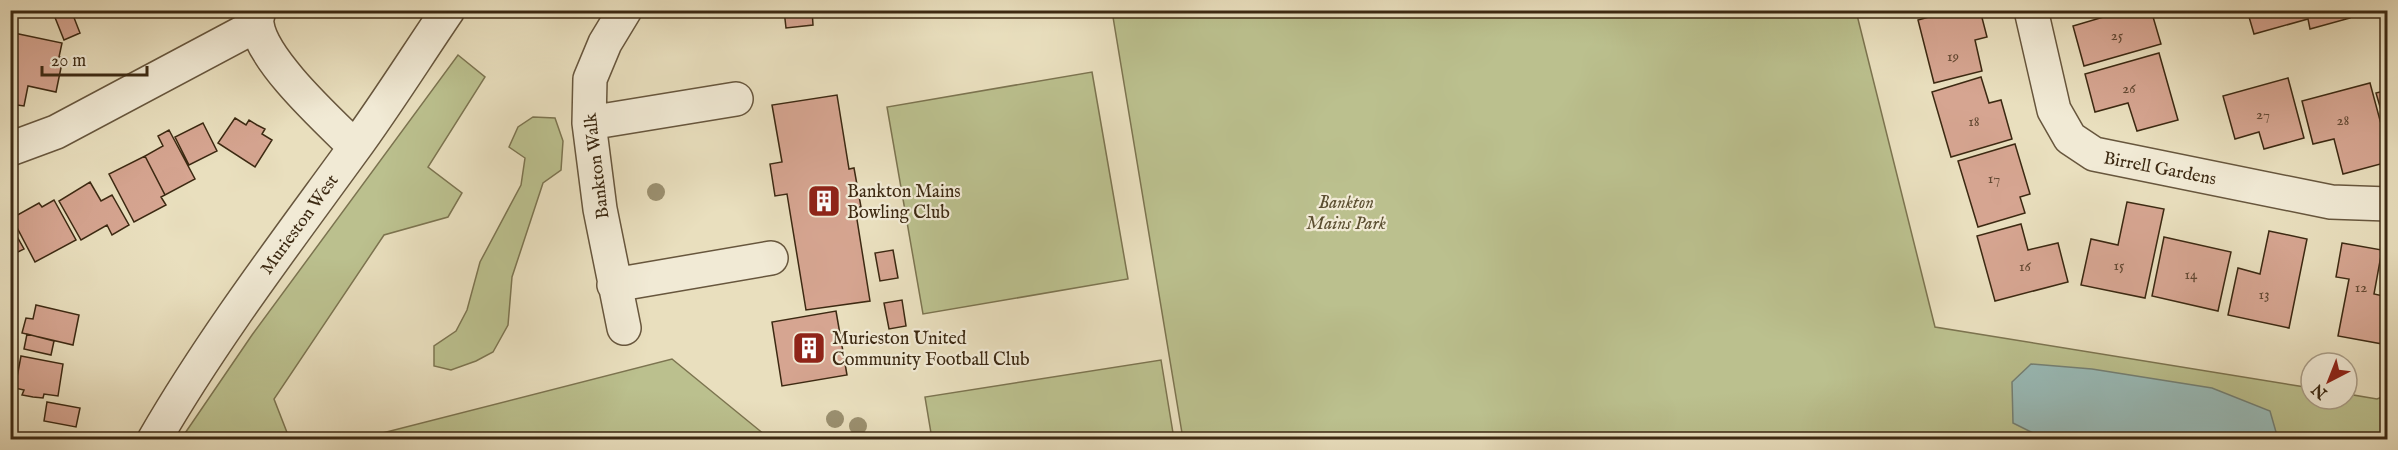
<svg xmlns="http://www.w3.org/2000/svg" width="2398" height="450" viewBox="0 0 2398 450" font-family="'IM FELL English',serif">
	<rect width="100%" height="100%" fill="#e9dfbe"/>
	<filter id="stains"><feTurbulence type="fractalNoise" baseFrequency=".00333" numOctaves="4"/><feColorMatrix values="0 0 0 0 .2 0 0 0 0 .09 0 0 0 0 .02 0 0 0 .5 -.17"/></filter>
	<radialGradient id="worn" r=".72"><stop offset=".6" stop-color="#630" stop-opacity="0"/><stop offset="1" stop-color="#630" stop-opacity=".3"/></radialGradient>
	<path fill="#bbc08e" stroke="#7c7450" stroke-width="1.5" d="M1112,11H1856L1935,327L2311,388V399H2347V394L2377,399L2387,395V439H1183Z
		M458,55L485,77L428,167L462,193L448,217L384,235L274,399L288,435L286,439H181L252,335Z
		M1092,72L1128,279L923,314L887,107Z
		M533,117L555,118L563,141L561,170L543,183L512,277L508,325L493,352L476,361L451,370L434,366V346L456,331L467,310L480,262L521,185L525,158L509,147L518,127Z
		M672,359L770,439H359Z
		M1161,360L1174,439H932L925,397Z"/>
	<path fill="#99bbb8" stroke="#748176" stroke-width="1.5" d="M2031,364L2092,369L2212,388L2270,411L2278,439L2063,440L2033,433L2013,423L2012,382Z"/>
	<path fill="#d6a591" stroke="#3c2912" stroke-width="1.5" d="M52,10H71L80,33L64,40Z
		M784,10H812L813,25L786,28Z
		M1954,10H1980L1987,37L1975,40L1982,71L1934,83L1918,20Z
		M2106,10H2151L2161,44L2084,66L2073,26L2107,16Z
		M2247,10H2348L2350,18L2310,29L2308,19L2254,34Z
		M14,33L62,43L59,57L63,58L56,92L28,86L24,106L10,104V48Z
		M2159,53L2178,120L2137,131L2128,103L2095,112L2085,74Z
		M1981,77L1989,103L2001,100L2012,139L1951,157L1932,92Z
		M2288,78L2304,138L2264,149L2259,132L2235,139L2223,96Z
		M2370,83L2388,150V162L2343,174L2334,139L2313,144L2302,101Z
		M2388,90V134L2376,93Z
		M837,95L849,169L854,168L861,207H855L870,301L806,310L787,194L775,196L770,164L782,162L772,105Z
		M235,118L246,125L249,120L257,125L265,129L262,134L272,140L255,167L218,143Z
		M203,123L217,151L189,165L175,137Z
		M169,130L195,179L165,195L145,156L163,146L158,136Z
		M2015,144L2030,194L2020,197L2025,213L1978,227L1958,161Z
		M145,156L165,195L161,197L166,205L134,222L109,174Z
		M90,182L101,201L112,195L129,225L112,235L107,225L81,240L59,201Z
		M54,200L76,240L35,262L12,218L39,203L42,207Z
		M2127,202L2164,209L2145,298L2081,285L2091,239L2118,245Z
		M10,224L24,249L10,256Z
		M2021,224L2028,250L2058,243L2068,282L1995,301L1977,236Z
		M2269,231L2307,239L2289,328L2228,315L2238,268L2260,274Z
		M2164,237L2231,252L2218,311L2152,296Z
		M2342,243L2382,250L2374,294L2388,297V345L2338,336L2349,279L2336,277Z
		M893,250L898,278L880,281L875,253Z
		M902,300L906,326L889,329L884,303Z
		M36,305L79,315L73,345L22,333L26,318L33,319Z
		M836,311L847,375L782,386L772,322Z
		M27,334L54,341L51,355L24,349Z
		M21,356L63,364L58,396L44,394L43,398L33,397L22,395L24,390L15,388Z
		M47,402L80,408L76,427L44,421Z"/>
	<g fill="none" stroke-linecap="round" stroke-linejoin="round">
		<defs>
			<path id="minor" d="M259,10C258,15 256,20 257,24C262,61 329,121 355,147
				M2031,10L2054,110L2070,138L2094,154L2331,202L2388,204
				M589,123L736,99
				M10,149L56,132L257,25
				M614,285L771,258
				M624,328L600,209L589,123L590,79L605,43L625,10
				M154,440C213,338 284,245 353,150C386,105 416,57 448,10"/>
		</defs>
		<use href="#minor" stroke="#67563d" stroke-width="36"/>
		<use href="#minor" stroke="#f1ead5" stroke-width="33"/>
	</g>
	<g fill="#9b9070">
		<circle cx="656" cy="192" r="9"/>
		<circle cx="835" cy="419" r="9"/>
		<circle cx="858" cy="426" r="9"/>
	</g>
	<defs>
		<symbol id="building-square" viewBox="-11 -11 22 22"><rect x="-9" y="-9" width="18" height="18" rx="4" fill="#8f2418" stroke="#f1ead5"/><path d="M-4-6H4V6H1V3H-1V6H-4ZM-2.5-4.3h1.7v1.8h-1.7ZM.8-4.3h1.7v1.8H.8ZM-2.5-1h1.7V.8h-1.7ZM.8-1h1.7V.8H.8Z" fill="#fff"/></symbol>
	</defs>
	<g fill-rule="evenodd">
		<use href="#building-square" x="805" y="182" width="38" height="38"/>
		<use href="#building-square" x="790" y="329" width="38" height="38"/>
	</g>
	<g text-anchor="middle" stroke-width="4.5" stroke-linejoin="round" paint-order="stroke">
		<g font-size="15" fill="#624832">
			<text x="2117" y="40">25</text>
			<text x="1953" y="61">19</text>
			<text x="2129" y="93">26</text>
			<text x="2263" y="119">27</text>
			<text x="2343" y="125">28</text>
			<text x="1974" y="126">18</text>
			<text x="1994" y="183">17</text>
			<text x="2119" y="270">15</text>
			<text x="2025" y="271">16</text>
			<text x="2191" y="279">14</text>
			<text x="2361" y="292">12</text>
			<text x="2264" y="299">13</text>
		</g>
		<g font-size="18" fill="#3c2912" stroke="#f1ead5">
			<text transform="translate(596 166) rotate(-97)" y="6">Bankton Walk</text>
			<text transform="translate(2160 168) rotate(11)" y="6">Birrell Gardens</text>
			<text transform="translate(299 224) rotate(-54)" y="6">Murieston West</text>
		</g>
		<g font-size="18" fill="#3c2912" stroke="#f1ead5" text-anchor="start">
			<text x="847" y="197">Bankton Mains<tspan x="847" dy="21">Bowling Club</tspan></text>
			<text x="832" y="344">Murieston United<tspan x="832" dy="21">Community Football Club</tspan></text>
		</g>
		<g font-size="18" font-style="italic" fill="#5c4f31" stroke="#f1ead5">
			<text x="1346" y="208">Bankton<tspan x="1346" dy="21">Mains Park</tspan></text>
		</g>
	</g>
	<rect width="2398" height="450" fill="none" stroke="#e9dfbe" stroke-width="36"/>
	<rect x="12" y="12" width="2374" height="426" fill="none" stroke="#3c2912" stroke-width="3"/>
	<rect x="18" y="18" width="2362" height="414" fill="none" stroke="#3c2912" stroke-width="1.5"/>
	<g transform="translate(2329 381) rotate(222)"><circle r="28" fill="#f1ead5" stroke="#a99d87" stroke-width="1.5"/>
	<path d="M0-4.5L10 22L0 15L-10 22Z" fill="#8f2418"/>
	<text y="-9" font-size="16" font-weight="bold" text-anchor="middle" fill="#3c2912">N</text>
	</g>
	<path d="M42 66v9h105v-9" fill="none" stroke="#3c2912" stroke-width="3"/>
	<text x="51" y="66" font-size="18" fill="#3c2912" stroke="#f1ead5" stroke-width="4.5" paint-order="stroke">20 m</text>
	<rect width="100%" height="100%" filter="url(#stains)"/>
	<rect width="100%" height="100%" fill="url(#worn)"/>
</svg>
